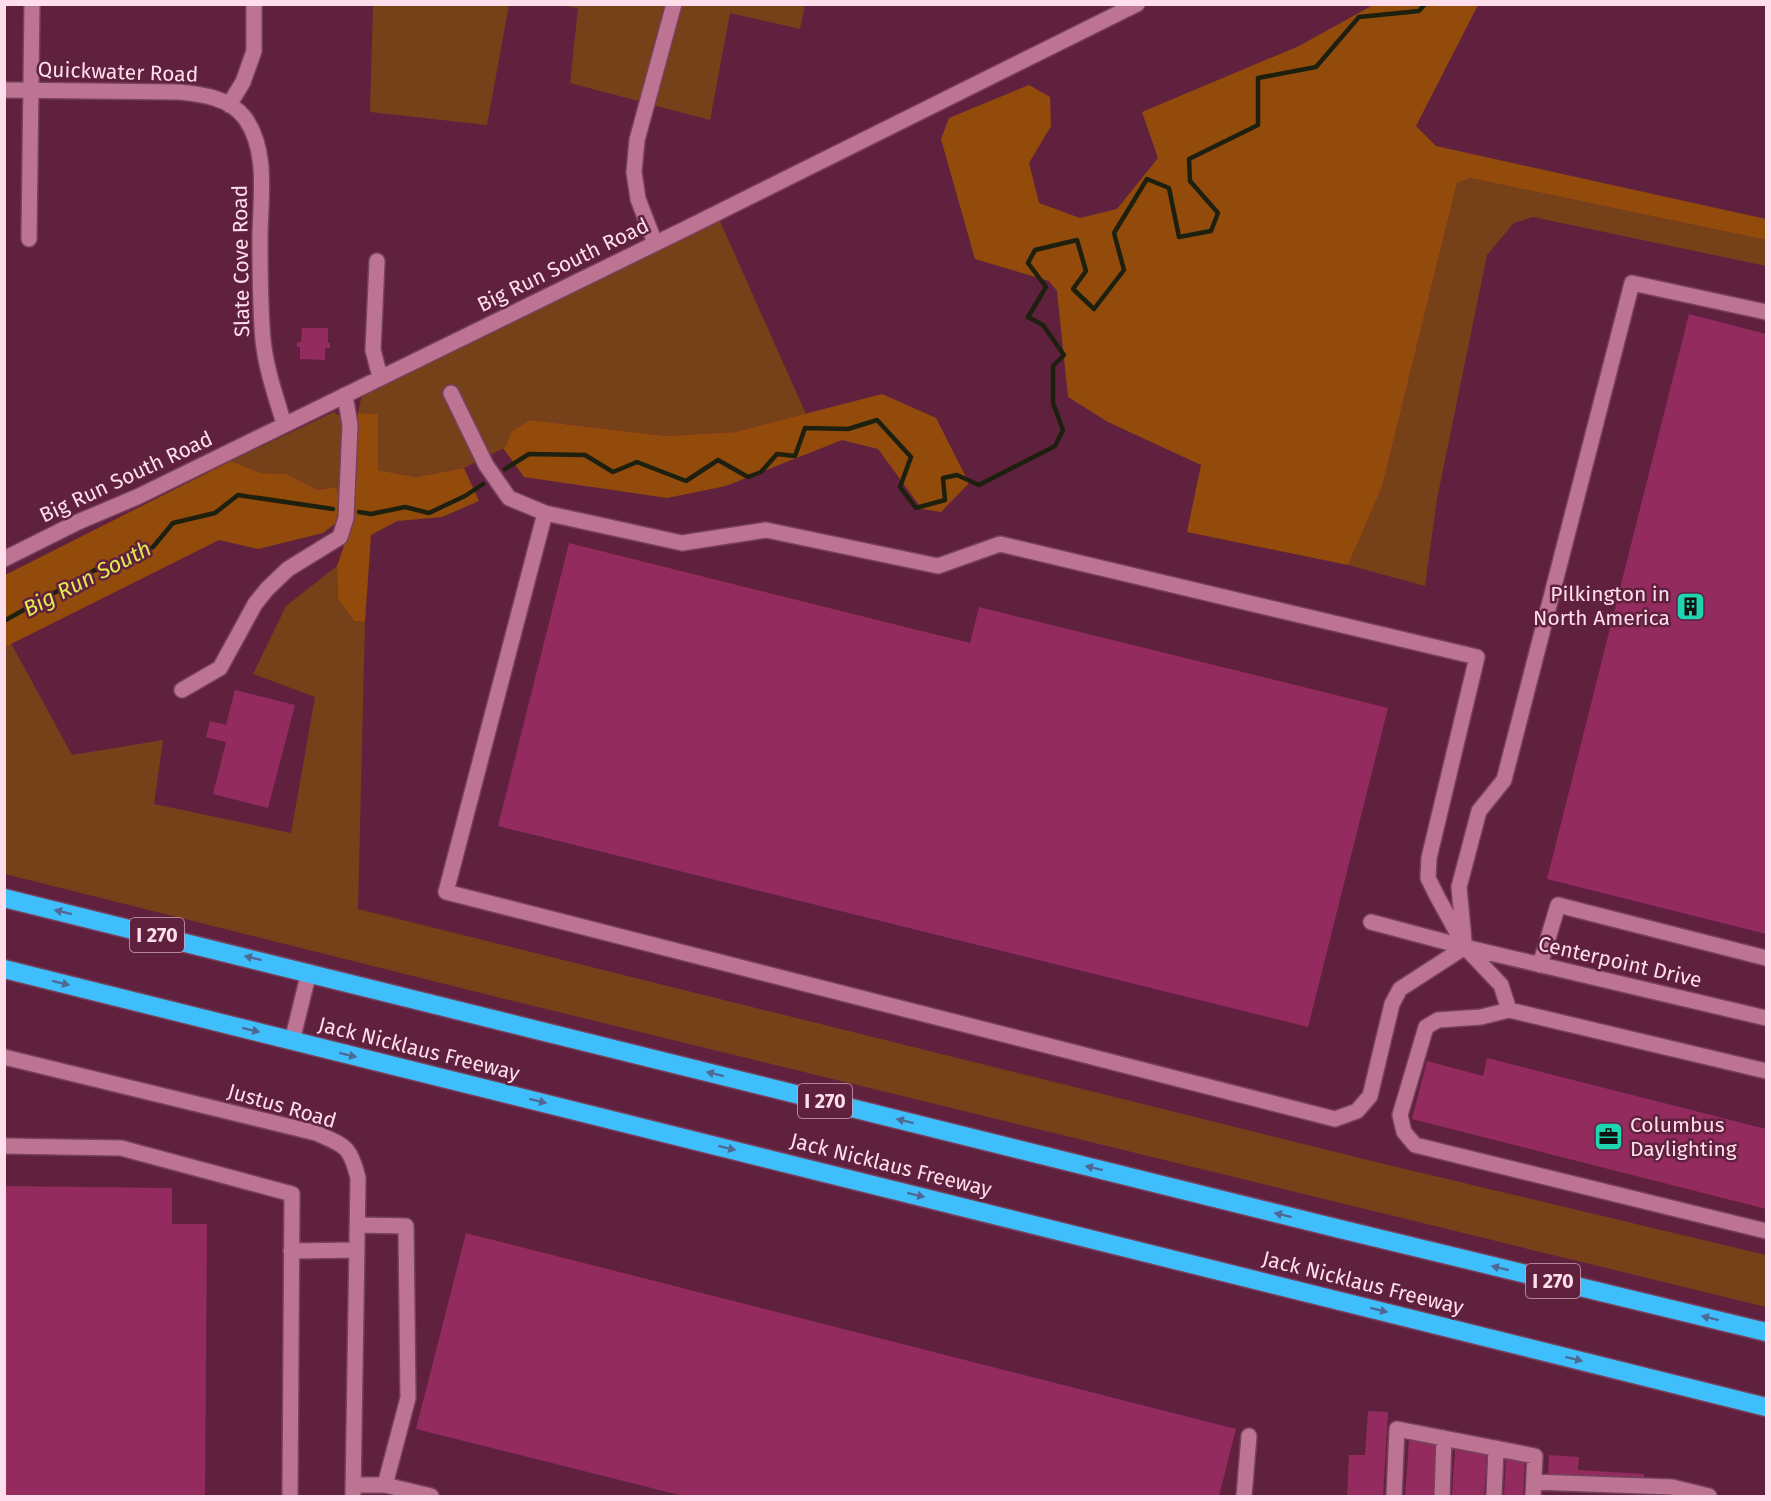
<svg xmlns="http://www.w3.org/2000/svg" width="1771" height="1501" viewBox="0 0 1771 1501" font-family="'Fira Sans',sans-serif">
	<rect width="100%" height="100%" fill="#60213f"/>
	<path fill="#764018" d="M373,5H509L487,125L370,112Z
		M557,5H805L800,29L730,13L710,120L570,83L578,8Z
		M1470,178L1766,240V266L1533,217L1514,223L1487,255L1437,499L1425,586L1348,565L1382,487L1457,183Z
		M719,219L806,414L735,432L666,436L529,420L512,431L506,447L464,468L416,477L378,470V414L358,413L362,394Z
		M334,412L344,419L341,502L336,487L318,490L286,474L260,473L231,461Z
		M337,566L338,599L354,621L365,622L358,909L1384,1164L1766,1255V1307L497,997L5,874V647L11,643L72,755L163,740L154,804L291,833L315,697L253,674L286,606Z"/>
	<path fill="#934b0c" d="M1373,5H1478L1416,126L1436,146L1766,219V240L1470,178L1457,183L1382,487L1348,565L1187,532L1201,465L1108,422L1068,397L1057,291L1049,281L975,259L941,139L949,118L1029,85L1050,97L1051,126L1029,163L1039,203L1080,218L1117,209L1158,158L1142,112L1299,46Z
		M882,394L936,418L969,483L941,512L922,509L878,449L842,440L726,486L667,498L524,477L503,448L506,446L512,431L529,420L666,436L735,432Z
		M358,413L378,414V470L416,477L464,468L479,501L442,517L397,521L371,535L365,622L354,621L338,599L337,566L352,523Z
		M231,461L260,473L286,474L318,490L336,487L341,502L340,520L323,533L258,549L219,540L5,647V575Z"/>
	<g fill="none" stroke-linecap="round" stroke-linejoin="round">
		<path stroke="#1e200f" stroke-width="4.5" d="M505,469L529,454L585,455L613,472L637,462L686,481L718,460L748,477L761,472L777,454L795,456L805,428L848,429L877,420L911,457L900,487L916,508L945,500L943,478L957,475L979,485L1055,446L1063,430L1053,403V366L1064,355L1043,325L1028,317L1046,287L1028,263L1035,250L1077,240L1086,271L1073,289L1094,309L1124,270L1114,233L1147,179L1169,188L1179,237L1211,231L1218,213L1190,181L1189,159L1258,125V78L1316,67L1359,17L1419,11L1425,4
			M359,512L371,514L405,507L429,513L465,496L483,484
			M4,621L95,570L118,566L153,547L173,523L215,513L238,495L333,509"/>
	</g>
	<path fill="#932b5f" d="M1689,314L1766,334V934L1547,879Z
		M302,328H328V343H330V348H325V360L300,359V347H297V342H301Z
		M569,543L970,643L979,607L1388,708L1308,1027L498,826Z
		M235,690L295,705L268,808L213,794L226,742L206,737L210,721L226,725Z
		M1487,1058L1766,1129V1209L1412,1119L1427,1061L1483,1076Z
		M4,1186L172,1188V1224H207L205,1496H4Z
		M466,1233L1236,1429L1219,1496H683L416,1429Z
		M1368,1411L1388,1412L1383,1496H1347L1349,1455H1365Z
		M1409,1440L1439,1443L1434,1496H1405Z
		M1455,1450L1487,1452L1484,1496H1452Z
		M1549,1455L1579,1457L1578,1470L1644,1474V1482L1548,1477Z
		M1506,1458L1525,1459L1523,1496H1504Z"/>
	<g fill="none" stroke-linecap="round" stroke-linejoin="round">
		<defs>
			<path id="minor" d="M4,90L179,92C202,94 230,98 245,118C269,152 260,199 260,239C260,272 260,307 263,340C266,369 276,397 284,424
				M229,105L243,82L254,51V4
				M29,239L32,4
				M655,243L638,199L634,172L637,140L674,4
				M377,261L373,350L380,377
				M451,393L486,465L509,498L545,513L446,892L1335,1119L1357,1111L1370,1096L1392,1004L1400,989L1465,947
				M545,513L682,543L766,530L938,566L1000,544L1477,657L1429,858L1428,878L1438,898L1465,947L1501,985L1509,1010
				M4,559L78,522L137,497L687,228L1137,4
				M182,690L220,668L255,604L267,589L288,569L340,537L346,518L350,425L345,395
				M1371,922L1465,947L1766,1018
				M1464,941L1459,887L1479,811L1504,780L1632,283L1766,312
				M1540,965L1558,905L1766,958
				M292,1041L309,972
				M4,1057L316,1133C345,1146 350,1145 358,1178L353,1496
				M1766,1071L1509,1010L1481,1017L1438,1020L1426,1027L1400,1115L1404,1132L1415,1145L1766,1231
				M4,1146L121,1148L292,1194L290,1496
				M357,1225L406,1226L408,1398L385,1485L431,1496
				M291,1251L357,1250
				M1534,1482L1672,1487L1709,1496
				M353,1485H385
				M1244,1496L1249,1436
				M1394,1496L1397,1429L1535,1456L1533,1496
				M1442,1496L1444,1438
				M1494,1496L1496,1448"/>
			<path id="highway" d="M4,898L1340,1229L1766,1332
				M4,969L1766,1407"/>
		</defs>
		<use href="#minor" stroke="#77405c" stroke-width="18"/>
		<use href="#highway" stroke="#77405c" stroke-width="21"/>
		<use href="#minor" stroke="#bc7492" stroke-width="15"/>
		<use href="#highway" stroke="#3ebffc" stroke-width="18"/>
	</g>
	<defs><path id="oneway-solid" d="M-6-.8H1V-3.2L6.5 0L1 3.2V.8H-6Z" transform="scale(1.5)"/></defs>
	<g fill="#516894">
		<use href="#oneway-solid" transform="translate(63 912) rotate(-166)"/>
		<use href="#oneway-solid" transform="translate(253 958) rotate(-166)"/>
		<use href="#oneway-solid" transform="translate(61 983) rotate(14)"/>
		<use href="#oneway-solid" transform="translate(251 1030) rotate(14)"/>
		<use href="#oneway-solid" transform="translate(348 1055) rotate(14)"/>
		<use href="#oneway-solid" transform="translate(715 1074) rotate(-166)"/>
		<use href="#oneway-solid" transform="translate(538 1101) rotate(14)"/>
		<use href="#oneway-solid" transform="translate(905 1121) rotate(-166)"/>
		<use href="#oneway-solid" transform="translate(727 1148) rotate(14)"/>
		<use href="#oneway-solid" transform="translate(1094 1168) rotate(-166)"/>
		<use href="#oneway-solid" transform="translate(916 1195) rotate(14)"/>
		<use href="#oneway-solid" transform="translate(1283 1215) rotate(-166)"/>
		<use href="#oneway-solid" transform="translate(1500 1268) rotate(-166)"/>
		<use href="#oneway-solid" transform="translate(1379 1310) rotate(14)"/>
		<use href="#oneway-solid" transform="translate(1710 1318) rotate(-166)"/>
		<use href="#oneway-solid" transform="translate(1574 1359) rotate(14)"/>
	</g>
	<defs>
		<symbol id="building-square" viewBox="-11 -11 22 22"><rect x="-9" y="-9" width="18" height="18" rx="4" fill="#1fd5b0" stroke="#60213f"/><path d="M-4-6H4V6H1V3H-1V6H-4ZM-2.5-4.3h1.7v1.8h-1.7ZM.8-4.3h1.7v1.8H.8ZM-2.5-1h1.7V.8h-1.7ZM.8-1h1.7V.8H.8Z" fill="#111"/></symbol>
		<symbol id="office-square" viewBox="-11 -11 22 22"><rect x="-9" y="-9" width="18" height="18" rx="4" fill="#1fd5b0" stroke="#60213f"/><path d="M-6-3h4V-5.5h4V-3h4V5H-6ZM-1-4.5V-3h2v-1.5ZM-6 0V1H6V0Z" fill="#111"/></symbol>
	</defs>
	<g fill-rule="evenodd">
		<use href="#building-square" x="1674" y="590" width="33" height="33"/>
		<use href="#office-square" x="1592" y="1120" width="33" height="33"/>
	</g>
	<g text-anchor="middle" stroke-width="5" stroke-linejoin="round" paint-order="stroke">
		<g fill="#60213f" stroke="#cfa5b7" stroke-width="1.5">
			<rect x="130" y="918" width="54" height="34" rx="4.5"/>
			<rect x="798" y="1084" width="54" height="34" rx="4.5"/>
			<rect x="1526" y="1264" width="54" height="34" rx="4.5"/>
		</g>
		<g font-size="20" font-weight="bold" fill="#fedeea">
			<text x="157" y="942">I 270</text>
			<text x="825" y="1108">I 270</text>
			<text x="1553" y="1288">I 270</text>
		</g>
		<g font-size="21" fill="#fedeea" stroke="#60213f">
			<text transform="translate(118 72) rotate(2)" y="7">Quickwater Road</text>
			<text transform="translate(241 261) rotate(-91)" y="7">Slate Cove Road</text>
			<text transform="translate(563 265) rotate(-26)" y="7">Big Run South Road</text>
			<text transform="translate(126 477) rotate(-25)" y="7">Big Run South Road</text>
			<text transform="translate(1620 962) rotate(13)" y="7">Centerpoint Drive</text>
			<text transform="translate(419 1049) rotate(14)" y="7">Jack Nicklaus Freeway</text>
			<text transform="translate(282 1106) rotate(16)" y="7">Justus Road</text>
			<text transform="translate(891 1165) rotate(14)" y="7">Jack Nicklaus Freeway</text>
			<text transform="translate(1363 1283) rotate(14)" y="7">Jack Nicklaus Freeway</text>
		</g>
		<g font-size="21" fill="#fedeea" stroke="#60213f" text-anchor="end">
			<text x="1670" y="601">Pilkington in<tspan x="1670" dy="24">North America</tspan></text>
			<text x="1630" y="1132" text-anchor="start">Columbus<tspan x="1630" dy="24">Daylighting</tspan></text>
		</g>
		<g font-size="22" font-style="italic" fill="#e0ed4d" stroke="#60213f">
			<text transform="translate(87 578) rotate(-27)" y="8">Big Run South</text>
		</g>
	</g>
	<rect width="1771" height="1501" fill="none" stroke="#fedeea" stroke-width="12"/>
</svg>
